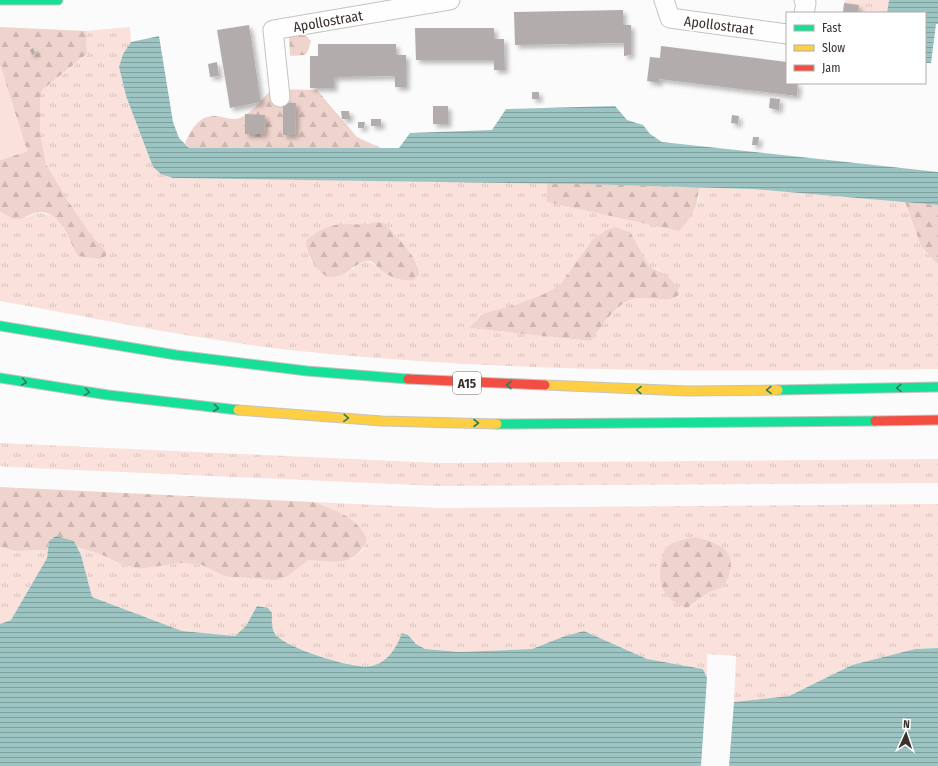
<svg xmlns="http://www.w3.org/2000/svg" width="938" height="766" viewBox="0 0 938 766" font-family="'Fira Sans Condensed',sans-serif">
	<defs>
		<pattern id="grass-tufts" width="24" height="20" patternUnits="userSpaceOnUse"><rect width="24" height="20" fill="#fae1db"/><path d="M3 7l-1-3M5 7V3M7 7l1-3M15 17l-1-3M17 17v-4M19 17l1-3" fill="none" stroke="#d7c2bc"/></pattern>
		<pattern id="forest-firs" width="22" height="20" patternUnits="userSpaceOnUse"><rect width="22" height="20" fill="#efd4cd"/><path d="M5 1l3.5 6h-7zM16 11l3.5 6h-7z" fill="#ceb6b0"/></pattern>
		<pattern id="water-rules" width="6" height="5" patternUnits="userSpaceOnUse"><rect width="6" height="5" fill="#9cc4c2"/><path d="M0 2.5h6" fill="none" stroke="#80a09e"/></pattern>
		<filter id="shadow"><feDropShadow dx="3.5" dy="3.5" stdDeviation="2" flood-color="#0004"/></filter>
	</defs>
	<rect width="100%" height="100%" fill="#fbfbfb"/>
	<path fill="url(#grass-tufts)" fill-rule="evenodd" d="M845,0H889L887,13H843Z
		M130,27L131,42L123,54L119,67L126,96L153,167L173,178L547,183L548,202L659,226L699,200V187L752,189L905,202L921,246L938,265V369C725,372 511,373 299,351C199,340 99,319 0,301V212L7,214L13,218L28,217L37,212L53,216L60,222L74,249L106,251L92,236L68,201L46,164L40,132V101L42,90L87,55L86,31ZM375,222L384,223L411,253L418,266L375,265L368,261L361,262L353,269L320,272L311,261L306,247L346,224L367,226ZM592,240L643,257L649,266L659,270L679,295C664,305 649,295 633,299C615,304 601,327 591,341L470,328L485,313L515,305L544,294L560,285Z
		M0,443L440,463L938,459V483L439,486L9,467L0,466Z
		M313,502L439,508L938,504V648L915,649L852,665L789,696L734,702L736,656L707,654V678L703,669L647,659L584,631L565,636L532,649L460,652L425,649L416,644L408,635C397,644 387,664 372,666C354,669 285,648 275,634C271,628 272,619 272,613L268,608L257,606L246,626L235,636L182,631L92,597L81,555L77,547L100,554L121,564L139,569L181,563L202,565L226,576L298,568L309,560L352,559L362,551L367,540L335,510ZM695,537C708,540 717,543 726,551L723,587L708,593L691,606L666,548L676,542Z
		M0,547L15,551L48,550L47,558L11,620L0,624Z"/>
	<path fill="url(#forest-firs)" d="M0,27L86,31L87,54L42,90L40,101V132L46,164L68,201L92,236L106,251V256L100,259L78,256C68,240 62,211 38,212C30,213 23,221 14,219C9,217 6,214 0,212V160L27,151L0,65Z
		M302,31L311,41L308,51L305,55L290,56L289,36Z
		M272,89L317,90L357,137L381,148H189L185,143C191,131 198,115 215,116C224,116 233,122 242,117C254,111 263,98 272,89Z
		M547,183L699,187C698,206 692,217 679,231L547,202Z
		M905,202L938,205V265L921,246Z
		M375,222L384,223C397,238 417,254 419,274L414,280C401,281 390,278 380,269C377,267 374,262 370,261C356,257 336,294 316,267C310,259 306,250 306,241C317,230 331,224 347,224C357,224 365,226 375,222Z
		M615,227L630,232L649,266L666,275L678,287L679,295C664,305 649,295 633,299C615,304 601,327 591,341L469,328L484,313L515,305L544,294L560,285L592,240L607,230Z
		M0,487L313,502C334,509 359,518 367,540C354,568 335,561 309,560L286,577L275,580L225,576L202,565L181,563L139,569L121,564L100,554L77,547L74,541H49L48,550L15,551L0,547Z
		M695,537C727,544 741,556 723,587L708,593L687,608C677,605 668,599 663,589C658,582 660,555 666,548C673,541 686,539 695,537Z"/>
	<path fill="#fae1db" d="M0,65L27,151L0,160Z"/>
	<path fill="url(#water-rules)" d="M889,0H938V24H936L931,63H925V13H887Z
		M159,36L173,122L179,138L189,148H399L410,133L492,130L506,109L615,106L627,120L643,125L650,134L662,142L938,172V205L752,189L584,184L173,178L161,174L153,167L126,96L119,67L123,54L131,42Z
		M56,536L74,541L81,555L92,597L182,631L235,636L246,626L257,606L268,608L272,613C272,619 271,628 275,634C285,648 355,670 372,666C388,662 397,647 402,633L408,635L416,644L425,649L460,652L532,649L565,636L584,631L647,659L703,669L707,678L701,766H0V624L11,620L47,558L49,541Z
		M938,648V766H729L734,702L789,696L852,665L915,649Z"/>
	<path fill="#b2adac" filter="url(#shadow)" d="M844,3L859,5L858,13H843Z
		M623,10V25H631V55L624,56V43L515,45L514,12Z
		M249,25L261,102L230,108L217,30Z
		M415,28H494V39H504L505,70H494V60H416Z
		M318,44H396V55H406V87H395V76L334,77V88H310V56H318Z
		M661,46L787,62V83H798L797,96L659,79V83L647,81L650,57L660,58Z
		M33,48L35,53L32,55L30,50Z
		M217,62L219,76L210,77L208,64Z
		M532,92H539V99H532Z
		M770,98L780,99L779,110L769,108Z
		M283,103H296L295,135H283Z
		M433,106H448V124H433Z
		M341,111H349L350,119H342Z
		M245,114L265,115L264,134H245Z
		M732,115L739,116L738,124L731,123Z
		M371,119H381V126H371Z
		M358,122H365L364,128H358Z
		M753,137H759L758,145H752Z"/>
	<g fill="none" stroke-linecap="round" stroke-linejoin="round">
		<defs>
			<path id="street" d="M664,0L670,18L787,34
				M804,0L806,3L804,13
				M280,97L273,30L450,0"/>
			<path id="fast" d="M0,0H58
				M0,326L176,355L307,371L408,379
				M0,378L108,395L238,410
				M778,390L938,387
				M497,424L875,421"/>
			<path id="slow" d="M545,385L688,391L778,390
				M238,410L382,421L497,424"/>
			<path id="jam" d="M408,379L545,385
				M875,421L938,420"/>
		</defs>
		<use href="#street" stroke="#c7c2c1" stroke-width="21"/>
		<use href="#fast" stroke="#c7c2c1" stroke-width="11"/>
		<use href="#slow" stroke="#c7c2c1" stroke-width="11"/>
		<use href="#jam" stroke="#c7c2c1" stroke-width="11"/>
		<use href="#street" stroke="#fefefe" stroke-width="19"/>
		<use href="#fast" stroke="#16e098" stroke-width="9"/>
		<use href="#slow" stroke="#ffcf43" stroke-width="9"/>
		<use href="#jam" stroke="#f24e42" stroke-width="9"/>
	</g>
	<defs><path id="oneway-chevron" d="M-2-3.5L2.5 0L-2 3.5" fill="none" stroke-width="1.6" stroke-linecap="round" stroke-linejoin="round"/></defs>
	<g stroke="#2a805e">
		<use href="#oneway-chevron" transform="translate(24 382) rotate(10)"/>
		<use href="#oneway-chevron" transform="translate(509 385) rotate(-177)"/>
		<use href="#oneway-chevron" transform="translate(899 388) rotate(179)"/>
		<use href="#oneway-chevron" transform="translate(639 390) rotate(-178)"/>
		<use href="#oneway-chevron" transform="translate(769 390) rotate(179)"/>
		<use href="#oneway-chevron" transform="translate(87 392) rotate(8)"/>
		<use href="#oneway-chevron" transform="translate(216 408) rotate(6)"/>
		<use href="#oneway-chevron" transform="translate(346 418) rotate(3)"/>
		<use href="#oneway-chevron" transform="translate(476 423)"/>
	</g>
	<g text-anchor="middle" stroke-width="4" stroke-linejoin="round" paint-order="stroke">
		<rect fill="#fff" stroke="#766f6d" stroke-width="1" x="453" y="372" width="28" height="22" rx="3"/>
		<g font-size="13" font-weight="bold" fill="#3b312e">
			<text x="467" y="388">A15</text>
		</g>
		<g font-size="14" fill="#3b312e" stroke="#fff">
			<text transform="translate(328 21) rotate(-10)" y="5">Apollostraat</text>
			<text transform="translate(719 25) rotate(7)" y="5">Apollostraat</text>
		</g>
	</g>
	<rect x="786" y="12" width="140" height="72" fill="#ffffff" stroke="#b1adab"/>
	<rect x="794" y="25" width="20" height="6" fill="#16e098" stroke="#b1adab"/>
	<text x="822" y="32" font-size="12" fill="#3b312e">Fast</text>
	<rect x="794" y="45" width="20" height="6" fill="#ffcf43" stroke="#b1adab"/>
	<text x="822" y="52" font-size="12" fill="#3b312e">Slow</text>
	<rect x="794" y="65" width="20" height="6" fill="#f24e42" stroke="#b1adab"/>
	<text x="822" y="72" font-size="12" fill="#3b312e">Jam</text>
	<g transform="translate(906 734) rotate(3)" stroke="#ffffff" stroke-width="3" paint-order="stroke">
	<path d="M0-3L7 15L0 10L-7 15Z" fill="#3b312e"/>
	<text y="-6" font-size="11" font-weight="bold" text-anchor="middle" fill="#3b312e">N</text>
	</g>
</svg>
